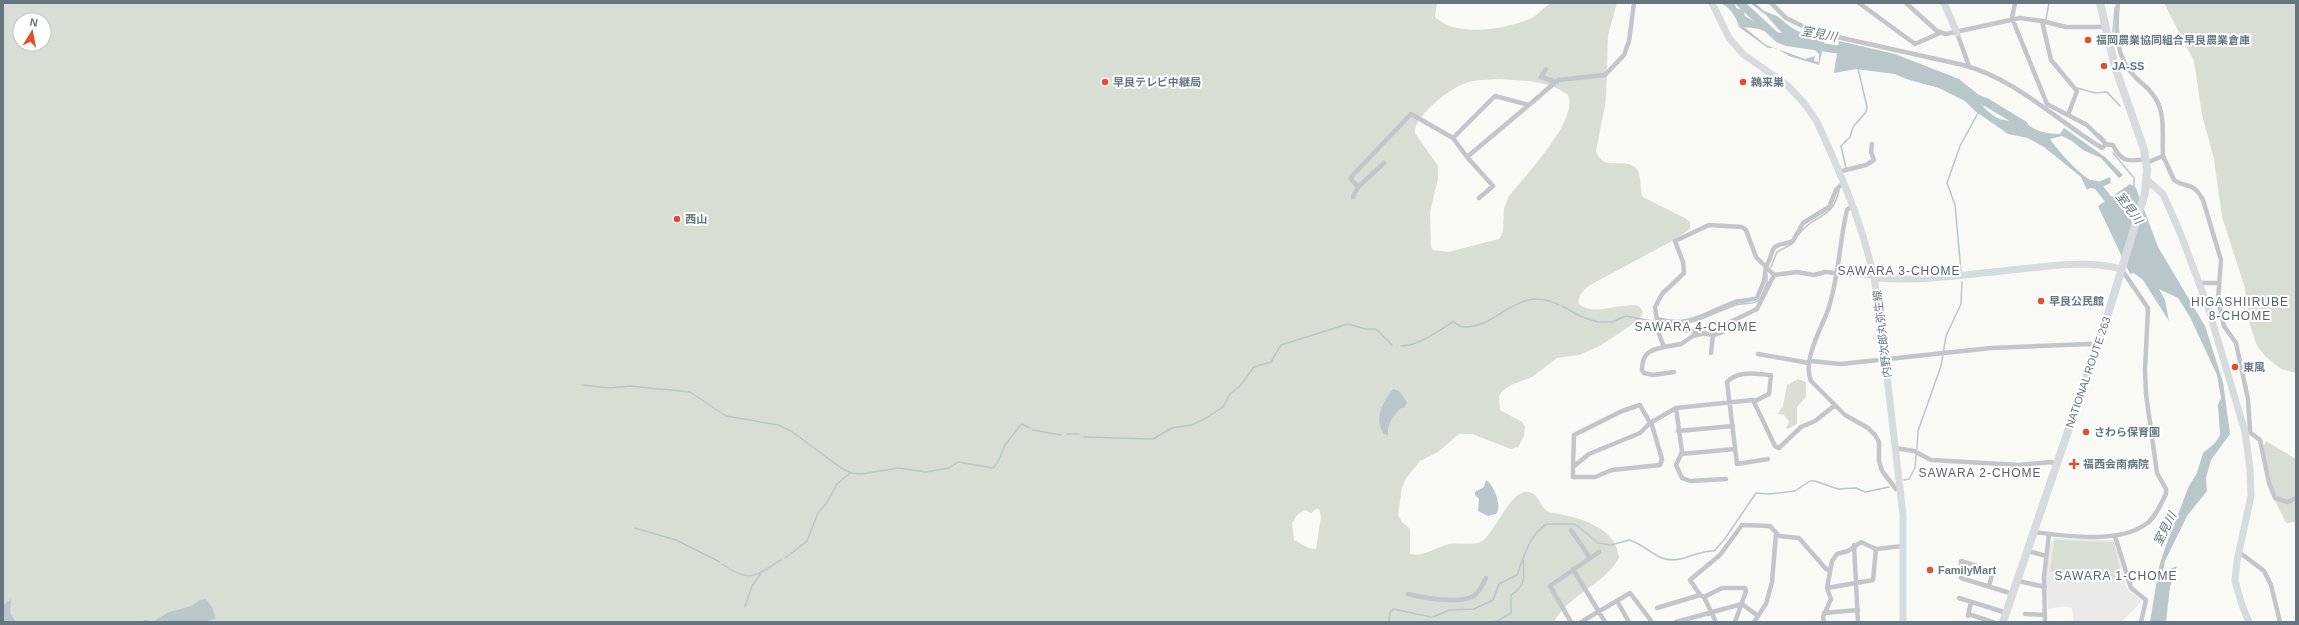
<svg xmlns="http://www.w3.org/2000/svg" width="2299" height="625" viewBox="0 0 2299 625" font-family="Helvetica,'Noto Sans JP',sans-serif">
	<rect width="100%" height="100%" fill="#f9f9f6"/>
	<path fill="#eaeae9" d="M2054,538L2115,540L2125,583L2129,591L2142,601L2121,622H2073L2072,608L2064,606L2048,609L2046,576L2050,544Z"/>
	<path fill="#d9ded5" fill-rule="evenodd" d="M3,3H1437L1435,17C1457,38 1505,29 1530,19C1537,16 1547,4 1552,3C1571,0 1597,3 1617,3L1608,35L1606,100L1596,151C1604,173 1623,156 1636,168C1642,173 1639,189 1643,197L1685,218L1690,222V229L1674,240L1590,285C1583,290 1577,296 1579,304C1595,317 1620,302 1639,306L1643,312L1640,319L1600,346L1579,355L1557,358L1532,377L1511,385L1501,392L1499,397L1500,410L1522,422L1525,426L1524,436L1518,447L1511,449L1472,434H1459L1438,452L1420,461L1407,477L1402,487L1398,515L1402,522L1410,529V554C1422,557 1434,549 1445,545C1456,541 1471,547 1482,541C1496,533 1514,478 1535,495C1540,500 1542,508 1548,512C1573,516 1617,525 1619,558C1604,585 1569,594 1554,622H14L3,606ZM20,20H44V44H20ZM1500,79C1523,81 1548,80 1568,95C1579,120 1525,176 1509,196L1504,208L1503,231L1499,239L1448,252L1433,250L1431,247L1430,212L1438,179V166L1415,133C1413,117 1451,87 1466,83C1476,79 1489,80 1500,79ZM1316,509H1319L1321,517L1316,549L1309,548L1294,540L1292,523L1297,515L1305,510L1311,513Z
		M2164,3H2296V373L2281,369L2266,357L2257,346L2250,325L2245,288L2222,217L2214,159L2202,115L2194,61Z
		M1798,379L1806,382V397L1797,407V424L1788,429L1786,428L1789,422L1784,415L1774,413H1778L1783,406L1787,385Z
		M2266,441L2296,459V522L2286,523L2269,488L2261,453Z
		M2054,540L2114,542L2122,579L2055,582V572H2050Z"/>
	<path fill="#b9c6ca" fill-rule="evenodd" d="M1720,3H1735L1736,8L1743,10L1745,16L1772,32L1782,33L1766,15L1750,3H1755L1764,11L1777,16L1792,28L1809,37L1825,39L1819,65L1789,56L1776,48H1768L1739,27C1736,16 1730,7 1720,3ZM1744,27L1759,29L1786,40L1808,43L1819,54V62L1814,61L1815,56L1805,59L1766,45Z
		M1839,41L1895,54L1959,79L1985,100L1979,102C1990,115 2003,126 2020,118C2034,131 2041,133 2060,134L2064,128L2105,157L2123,175L2119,178L2101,158L2083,150L2072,141L2062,136L2050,139C2058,151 2082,178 2096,183L2110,177L2111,183L2096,189L2092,187L2087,190L2081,177L2044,147L2028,138L2008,134L1975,111L1965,101L1939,88L1906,79L1895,74L1856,69L1834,73Z
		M2130,184L2136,188L2158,247L2205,326L2223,382L2230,434L2211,460L2206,478L2207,491L2187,516L2165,561L2163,572L2177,566L2170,587L2166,622H2150L2159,567L2165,548L2189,486L2197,473L2203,453L2215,443L2220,435L2218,405L2221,398L2217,375L2190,317L2178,298L2159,289L2165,300L2169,321L2143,280L2134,273L2130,274L2098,206Z
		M1393,389L1399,391L1407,402L1404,408H1401C1393,415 1387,424 1388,435L1384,434C1373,418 1383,402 1393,389Z
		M1486,480C1493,484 1503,506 1496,514L1488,516L1478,511L1479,499L1475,495V492L1484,487Z
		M11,599L10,613L16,622H3V605Z
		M206,599L212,607L216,619L203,622H143L144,620L154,621L169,612L192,606L199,600Z"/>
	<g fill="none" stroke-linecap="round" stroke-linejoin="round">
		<path stroke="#b9c6ca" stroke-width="1.5" d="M2046,19L2049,3
			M2113,32L2115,8
			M2077,88L2095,93L2107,92L2120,106
			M1982,107L1986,102
			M2099,134L2105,140
			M2113,153L2134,178V189
			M1846,168L1841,146L1850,137L1853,127L1866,112L1867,107L1858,68
			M1799,234C1815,213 1833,220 1839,190
			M1771,267L1777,252L1792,244
			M1961,271L1955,205L1947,183L1960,146L1978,113
			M1761,297L1767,283V274
			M1562,306L1582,317L1598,322H1612L1626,316L1657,322
			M1668,325C1696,325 1708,315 1733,306C1742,302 1752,306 1759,300
			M1401,346C1419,346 1438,331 1453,322C1457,323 1458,327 1463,327C1500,328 1517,283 1559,305
			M582,385L611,388L630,386L690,392L726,416L778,425L791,431L841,468L851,473L861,474L898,468L926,472L949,468L958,462L993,468L998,462L1005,445L1019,427L1022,424L1030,428
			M1033,430L1061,435
			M1067,434H1079
			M1084,437L1153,439L1172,428L1192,425L1208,417L1223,407L1230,394L1241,385L1254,367L1271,362L1281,345L1348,324L1366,329H1376L1392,345
			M1917,449L1918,431L1941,366L1946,336L1961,304L1962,282
			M1904,480L1909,479L1915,468L1916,455
			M635,528L676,540L720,562
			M785,558L807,541L818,513L826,504L837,484L850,473
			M722,564C751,584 754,576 781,560
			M745,607L752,586L761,573
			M1433,617L1449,610L1474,609L1493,600L1499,584L1517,575C1523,559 1530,533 1547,524H1575L1598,543L1611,545L1629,540C1641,543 1651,554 1662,558C1680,565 1696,550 1714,551L1724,540L1756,493L1769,494L1795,491L1810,481H1815L1838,489L1856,488L1865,492L1889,487
			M1389,622L1390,613L1393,609L1431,617
			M1490,622L1498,621L1511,613V595C1527,585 1524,576 1523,559"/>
		<path stroke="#b9c6ca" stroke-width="8" d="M1740,3L1779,39L1787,42L1841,50L1846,55
			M1973,97L1986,102L2024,125
			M2090,184L2097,185L2115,208"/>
		<path stroke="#c2c6ca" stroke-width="4.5" d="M1771,3L1786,18L1815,32L1963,65C2016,79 2056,120 2102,148L2106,144
			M1859,3L1915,44L1940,33
			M1906,3L1937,31L1946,34L2020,18L2042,21L2066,27H2105
			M2015,3L2012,18L2047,104L2087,125L2106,144L2113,145C2121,162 2128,162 2146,159
			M2118,3C2115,31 2115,57 2136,78C2145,86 2153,92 2158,103C2165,118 2162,139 2163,156L2146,163
			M2042,21L2051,60L2077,91L2068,115
			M1957,33L1969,66
			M1546,69L1541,77L1557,82
			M1453,138L1467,157
			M2163,156L2174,180C2186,189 2192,180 2203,200L2221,260L2218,300L2224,326L2236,343L2248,399L2250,430L2245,432
			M1838,172L1866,165L1874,160L1871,152L1872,144
			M1358,187L1351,179L1352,176L1411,114L1453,138L1495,96L1529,105L1558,80L1605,75L1624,55L1629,41L1634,3
			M1353,197L1358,187L1384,163
			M1479,198L1493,186L1467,157L1529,105
			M1852,206L1847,210C1839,243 1839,278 1828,310C1821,329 1802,361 1811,381L1845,415L1868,428L1875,435L1879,442V461L1882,471L1896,489H1900
			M2199,283H2218
			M1657,319C1689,329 1707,312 1735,302C1742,300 1750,301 1757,298L1764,281L1766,266C1771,260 1770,254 1774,248C1778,243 1788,244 1793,241L1803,223L1829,207L1836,190L1843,183
			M1659,325L1713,335L1723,332L1724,325L1757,309L1774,275L1797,272L1814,275L1825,272L1874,276
			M1705,333L1693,336L1681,344L1664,347L1659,334L1655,307L1662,294L1684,273L1683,262L1675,241L1709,225L1742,227L1746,230L1756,257L1774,275
			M1664,347C1649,350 1642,354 1642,370L1644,373L1653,375L1674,372
			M1711,353L1713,335
			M1758,354L1809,363
			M1810,361L1841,364L1991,348L2091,344L2097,346
			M1755,401L1769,394L1771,375C1755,374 1738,370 1727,382L1737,464L1768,459
			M1640,405L1650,423L1640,433L1589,454L1573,467L1574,435L1622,411Z
			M1676,408L1682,452L1676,465L1682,478L1690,481L1726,479
			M1650,423L1676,408L1753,400L1775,446L1779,448L1801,427L1815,421L1834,406
			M1678,431L1733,426
			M2248,431L2260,440L2269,483L2275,498L2288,502L2296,498
			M1895,448L1914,451L1931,460L2019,465L2051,462L2057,464
			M1681,454L1735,449
			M1573,467V477H1595L1612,470L1660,465L1662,459L1651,422
			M1571,530L1590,558
			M2034,532C2066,536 2119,544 2146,524C2155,518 2161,504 2166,494V489L2157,473L2146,394L2145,370L2148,308L2122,270
			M2115,536L2131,588L2146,600L2141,622
			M1854,545L1858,622
			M2028,551L2046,556
			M2239,552L2264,571L2271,585L2280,622
			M1573,569L1605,622
			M2018,581L2045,587
			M1989,586L1993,571L1961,561V578L2013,594
			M1827,588L1873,580L1876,549
			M1408,594C1423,598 1460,604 1474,596C1479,593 1483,583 1486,578
			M1704,597L1722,588H1745L1746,591L1735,622
			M1959,598L2007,613
			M1617,601L1629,622
			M1742,604L1758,616
			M1657,608L1700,595
			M1824,613L1858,610
			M1968,614L1993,622
			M2025,614L2045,615
			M1968,616L1971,602
			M1571,622L1550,586L1599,552
			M1581,622L1630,593L1652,622
			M1676,622L1742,604
			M1716,622L1704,597L1700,595L1690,580L1720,555L1742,525L1770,526L1779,536L1799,538L1826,569L1830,570
			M1754,622L1766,604L1772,582L1776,534
			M1824,622L1823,617L1831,599L1827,588L1832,561L1837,554L1848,551L1861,542L1876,549L1903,546
			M2045,622L2044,577L2049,534"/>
		<path stroke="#d6dbde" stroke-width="7" d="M1712,3L1729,38L1743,54L1788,86L1804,103L1816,120C1844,180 1870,241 1879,307L1903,515V622
			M1944,3L1957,33
			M2147,180L2163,194L2181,235L2208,307L2245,432L2250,469L2251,496L2237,561L2235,581L2242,605L2249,622
			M1875,278C1926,282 1979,273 2030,268C2060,265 2092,261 2121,269"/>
		<path stroke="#d6dbde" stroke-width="8" d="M2003,622L2107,317L2145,193L2147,170L2144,149L2115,67L2100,3"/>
	</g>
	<g fill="#e34d2c" stroke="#fff" stroke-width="1.5">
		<circle cx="2088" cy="40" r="4"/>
		<circle cx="2104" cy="66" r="4"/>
		<circle cx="1105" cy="82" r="4"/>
		<circle cx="1743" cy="82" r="4"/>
		<circle cx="677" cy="219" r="4"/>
		<circle cx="2041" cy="301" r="4"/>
		<circle cx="2235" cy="367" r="4"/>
		<circle cx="2086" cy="432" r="4"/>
		<path d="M2072 458h4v4h4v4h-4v4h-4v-4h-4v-4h4z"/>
		<circle cx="1930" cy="570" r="4"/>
	</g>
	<g text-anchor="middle" stroke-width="4" stroke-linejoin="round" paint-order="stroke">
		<g font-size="11" font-weight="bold" fill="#647681" stroke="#fff" text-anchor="start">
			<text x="2096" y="44">福岡農業協同組合早良農業倉庫</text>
			<text x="2112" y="70">JA-SS</text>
			<text x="1113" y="86">早良テレビ中継局</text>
			<text x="1751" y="86">鵜来巣</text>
			<text x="685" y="223">西山</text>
			<text x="2049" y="305">早良公民館</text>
			<text x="2243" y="371">東風</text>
			<text x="2094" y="436">さわら保育園</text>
			<text x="2083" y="468">福西会南病院</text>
			<text x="1938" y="574">FamilyMart</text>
		</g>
		<g font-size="11" fill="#647681" stroke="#fff">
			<text transform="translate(1882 334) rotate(-97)" y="4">内野次郎丸弥生線</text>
			<text transform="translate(2088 372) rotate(-71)" y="4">NATIONAL ROUTE 263</text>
		</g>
		<g font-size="12" font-style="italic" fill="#5e757b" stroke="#fff">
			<text transform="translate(1819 34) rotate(10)" y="4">室見川</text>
			<text transform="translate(2129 208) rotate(53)" y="4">室見川</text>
			<text transform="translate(2165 529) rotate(-63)" y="4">室見川</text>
		</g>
		<g font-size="12" letter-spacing="1" fill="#56636c" stroke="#fff">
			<text x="1899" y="275">SAWARA 3-CHOME</text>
			<text x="2240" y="306">HIGASHIIRUBE<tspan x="2240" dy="14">8-CHOME</tspan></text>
			<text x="1696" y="331">SAWARA 4-CHOME</text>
			<text x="1980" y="477">SAWARA 2-CHOME</text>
			<text x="2116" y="580">SAWARA 1-CHOME</text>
		</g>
	</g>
	<rect width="2299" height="625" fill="none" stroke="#647681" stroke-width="8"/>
	<g transform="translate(32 32) rotate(10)"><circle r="19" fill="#ffffff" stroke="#c1c8cd"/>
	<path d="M0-3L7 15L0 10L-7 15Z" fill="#e34d2c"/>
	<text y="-6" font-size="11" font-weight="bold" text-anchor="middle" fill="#647681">N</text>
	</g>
</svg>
